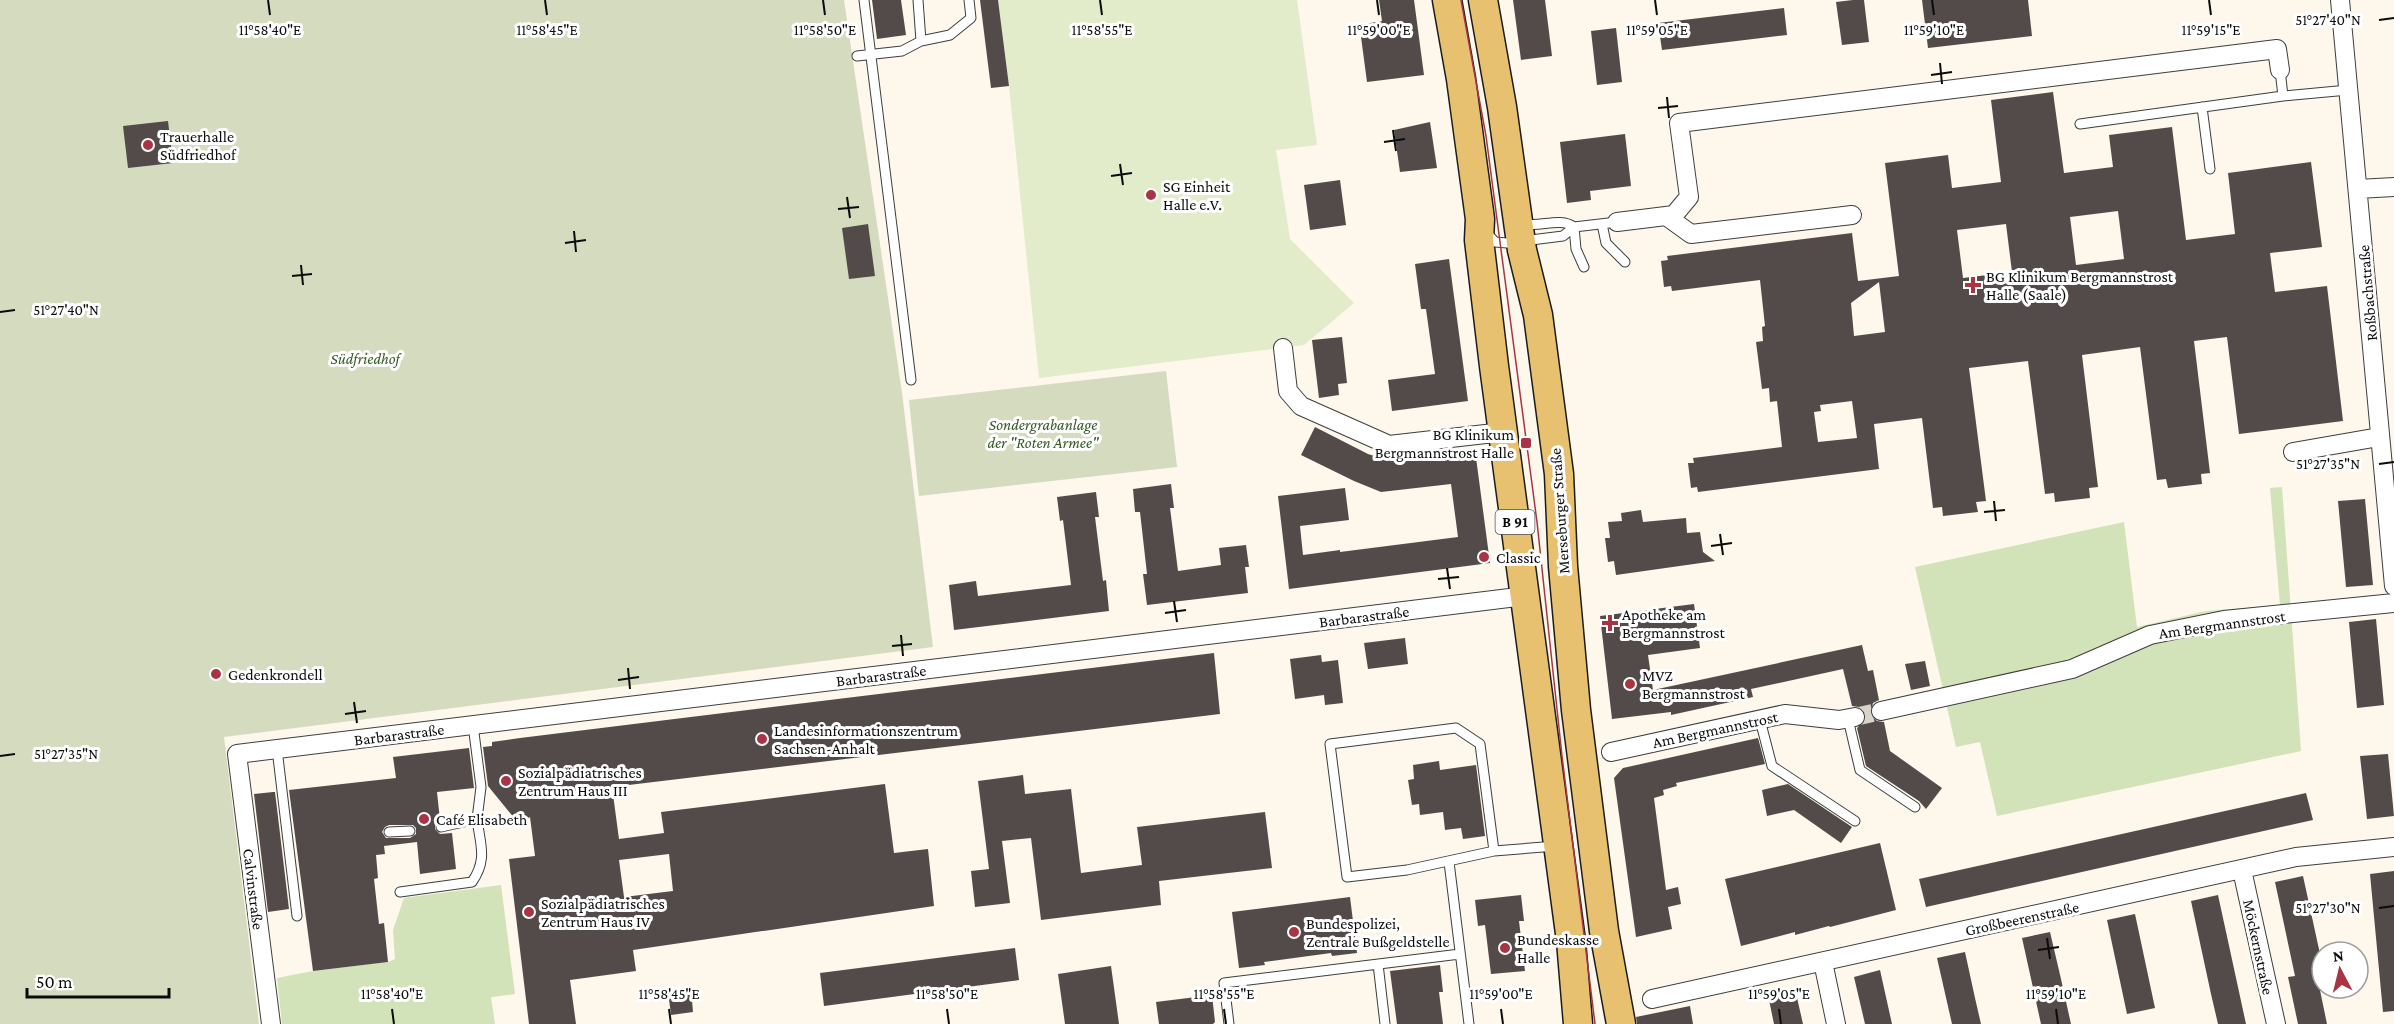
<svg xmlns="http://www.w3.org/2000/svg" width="2394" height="1024" viewBox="0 0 2394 1024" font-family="'Crimson Pro',serif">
	<rect width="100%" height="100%" fill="#fdf8eb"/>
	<path fill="#d2e2b9" d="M2282,487L2301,751L1997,816L1980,742L1956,747L1915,567L2124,522L2137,627L2206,611L2280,605L2270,488Z
		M501,885L515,994L491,997L495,1024H282L277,978L313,971L388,962L395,959L393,930L404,898Z"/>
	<path fill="#d4dbbf" d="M0,0H844L902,393L933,647L224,737L259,1024H0Z
		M1166,371L1177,467L919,496L909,400Z"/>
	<path fill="#e2ebca" d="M998,0H1297L1317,145L1276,150L1290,239L1354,303L1304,345L1039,378L1009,86Z"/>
	<path fill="#524b49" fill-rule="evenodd" d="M872,0H901L906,35L877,39Z
		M980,0H998L1009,86L991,88Z
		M1379,0H1414L1424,75L1367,82L1361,37L1367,36L1365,24L1382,21Z
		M1513,0H1545L1552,56L1521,60Z
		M1853,0H1864L1869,42L1842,45L1836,2Z
		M1922,0H2028L2032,36L1928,48Z
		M1784,8L1787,35L1662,50L1658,23Z
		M1616,28L1622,82L1597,85L1591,31Z
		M2053,92L2064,173L2113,167L2109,135L2172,127L2186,240L2235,234L2228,173L2311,162L2322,247L2270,253L2275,292L2327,286L2343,421L2239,434L2227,337L2194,341L2210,473L2201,474L2202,484L2168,488L2166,479L2157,480L2140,347L2082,355L2098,487L2089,488L2090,498L2055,502L2054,493L2045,494L2028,361L1969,368L1986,501L1976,502L1978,512L1943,516L1942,507L1933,508L1922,418L1874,424L1879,469L1698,492L1697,487L1691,488L1688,463H1694L1693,458L1782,447L1777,401L1770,402L1769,388L1762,389L1756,342L1763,341L1762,327L1765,326L1760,280L1672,291L1671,286L1664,287L1661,261L1668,260L1667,256L1852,233L1858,281L1899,276L1885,163L1948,155L1952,188L2001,182L1991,100ZM2118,211L2124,259L2076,265L2070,217ZM2006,224L2012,272L1963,278L1957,230ZM1879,282L1885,332L1854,336L1851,303ZM1852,401L1857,438L1818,442L1814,412L1821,411L1820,405Z
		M168,121L173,163L128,168L123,126Z
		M1430,122L1437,168L1400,172L1394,130Z
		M1625,134L1631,186L1590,191L1591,200L1567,203L1560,142Z
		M1340,180L1346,225L1310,230L1304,185Z
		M868,224L875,276L849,279L842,228Z
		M1449,259L1468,401L1392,411L1388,380L1435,374L1426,309H1421L1415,264Z
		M1342,337L1347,383L1338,384L1339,395L1319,398L1312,340Z
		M1315,427L1368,454L1387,460L1475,450L1490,563L1289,589L1278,496L1345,488L1349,520L1300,526L1303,555L1340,550V552L1458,537L1451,484L1381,492L1354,481L1301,455Z
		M1171,484L1174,508H1170L1178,571L1221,565L1219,548L1246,545L1249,567H1245L1248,593L1147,605L1143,574H1147L1140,512H1135L1133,489Z
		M1096,492L1099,517H1095L1103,581L1106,580L1109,611L954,630L949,585L976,581L978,596L1071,585L1063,520L1060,521L1057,497Z
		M2365,499L2373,585L2346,587L2338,501Z
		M1641,510L1643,522L1686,518L1687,533L1700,532L1703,552L1715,561L1616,575L1614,561L1608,562L1605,538H1610L1608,522L1622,521L1621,513Z
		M1694,604L1700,648L1648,655L1653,690L1862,645L1868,671L1873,670L1879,700L1873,703L1870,714L1877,721L1884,722L1890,751L1942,788L1926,809L1919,801L1866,766L1857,728L1865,721L1866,714L1859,707L1852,706L1843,669L1751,689L1753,697L1671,715V712L1612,719L1600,616Z
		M2376,619L2384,705L2357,708L2349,622Z
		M1405,638L1408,664L1368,669L1364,643Z
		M1214,653L1220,714L612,787L619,839L664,833L661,812L885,784L894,853L928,849L934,906L633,950L636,971L570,980L576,1024H529L509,859L535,856L530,817L519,824L488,786L483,747L492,746V742L520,738ZM669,854L673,891L624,897L619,860Z
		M1321,655L1322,662L1338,660L1343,703L1325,705L1324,695L1295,699L1290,659Z
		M1925,661L1930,686L1911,690L1905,664Z
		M1758,738L1765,764L1676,783L1677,786L1663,790L1664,795L1654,798L1666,890L1678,887L1681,904L1668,907L1672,929L1636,937L1614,778L1623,768Z
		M469,748L474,788L437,792L440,820L435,824V829L440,834L452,833L456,869L420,874L417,842L384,846L385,854L376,855L378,878L374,879L379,924L384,923L388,962L313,971L289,790L396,778L393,757ZM389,825H413L416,828V834L410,838H386L382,832L385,827Z
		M2388,754L2394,816L2367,819L2360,756Z
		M1439,761L1440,770L1476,765L1485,836L1463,839L1461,828L1445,830L1443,812L1420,815L1419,804L1412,805L1408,780L1414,779L1413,765Z
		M1023,775L1025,794L1071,789L1081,873L1142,865L1137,827L1265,812L1272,868L1159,881L1161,905L1041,920L1031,838L1002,841L1010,903L975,907L971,871L989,869L978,781Z
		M1788,784L1852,827L1841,843L1794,810L1767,816L1762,790Z
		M273,792H275L289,909L268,912L254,794Z
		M2306,793L2313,820L1926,907L1919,879Z
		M1880,843L1896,910L1830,927L1829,926L1795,935V932L1741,946L1725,879Z
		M2394,871V1011L2383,1012L2370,874Z
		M2303,876L2322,963V970L2316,971L2327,1024H2298L2288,977L2295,976L2275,882Z
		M1521,895L1524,921H1519L1525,971L1491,974L1485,925L1478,926L1475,900Z
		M2218,895L2228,941L2246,1024H2218L2211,994L2191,901Z
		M1350,897L1357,953L1332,956L1331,953L1264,962L1265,965L1239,968L1232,912Z
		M2135,914L2155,1008L2127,1014L2107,920Z
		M2050,932L2061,979L2071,1024H2041L2022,938Z
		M1015,948L1019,980L824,1006L820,973Z
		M1965,952L1975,998L1981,1024H1952L1937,958Z
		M1440,965L1443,992H1439L1443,1024H1397L1390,971Z
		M1111,966L1119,1024H1065L1058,974Z
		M1880,970L1892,1024H1865L1854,977Z
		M691,989L693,1012L671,1015L668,991Z
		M1795,989L1803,1024H1774L1768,995Z
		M1212,995L1215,1022L1213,1024H1159L1156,1002Z
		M1690,1006L1693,1024H1637L1636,1017Z"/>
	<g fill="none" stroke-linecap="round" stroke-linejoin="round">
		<path stroke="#d9d4c9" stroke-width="18" stroke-dasharray="18 9" stroke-linecap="butt" d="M1855,717L1881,711"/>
		<defs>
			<path id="service" d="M864,0L911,380
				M918,0L921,41
				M857,56L902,51L921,41L950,35L971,18L969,0
				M2280,70L2283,96
				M2202,107L2210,169
				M2080,124L2283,96L2348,90
				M1521,223C1538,229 1559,216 1574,227
				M1602,224L1606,243L1625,262
				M1574,227L1576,249L1584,267
				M1487,233L1495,242L1507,243L1563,236L1574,227L1617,222
				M1848,719L1860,770L1915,807
				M1760,720L1772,766L1855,821
				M277,749L297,916
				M441,827L477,819L481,787L473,725
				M389,832L410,831
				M1494,851L1480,744L1456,728L1330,744L1347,877L1407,870L1494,851L1556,846
				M1449,862L1469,1024
				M400,892L472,882C488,859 480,844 477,819
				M1378,964L1385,1024
				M1229,1024L1224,983L1460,954"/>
			<path id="minor" d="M2340,0L2394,586
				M2358,189L2394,187
				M1666,216L1691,234L1852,215
				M1617,222L1674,215L1689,197L1679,123L2277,49L2280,70
				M1283,348L1288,391L1301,406L1389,445L1503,432
				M2293,452L2379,437
				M1881,711L2072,669L2150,635L2224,620L2394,603
				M1611,752L1785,714L1839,720L1855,717
				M2242,870L2276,1024
				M1823,962L1836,1024
				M1652,999L2296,857L2394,847
				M271,1024L237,754L1526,596"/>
			<path id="primary" d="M1447,0L1461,79L1480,219L1479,240L1494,366L1571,941L1578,1024
				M1483,0L1502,107L1522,250L1538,315L1559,474L1563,566L1576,710L1604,931L1621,1024"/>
		</defs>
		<use href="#service" stroke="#3e3e3e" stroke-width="11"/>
		<use href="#minor" stroke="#3e3e3e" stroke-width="20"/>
		<use href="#primary" stroke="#1c1c1c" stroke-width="31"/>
		<use href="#service" stroke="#fff" stroke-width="9"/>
		<use href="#minor" stroke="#fff" stroke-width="18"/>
		<use href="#primary" stroke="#e8c170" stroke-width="28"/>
		<path stroke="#a93443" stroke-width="1.5" d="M1461,0L1486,136L1537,522L1562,756L1595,1024"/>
	</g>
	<path fill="none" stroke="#0b0b0b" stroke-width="2" d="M268,0L270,15M545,0L547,15M823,0L825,15M1100,0L1102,15M1377,0L1379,15M1655,0L1657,15M1932,0L1934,15M2209,0L2211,15M2379,20L2394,18M1940,63L1942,84M1931,75L1952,72M1667,97L1669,118M1658,108L1678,106M1393,130L1396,151M1384,142L1405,139M1120,164L1123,185M1111,176L1132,173M847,197L850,218M838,209L859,207M574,231L576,252M565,243L586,240M301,265L303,285M292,276L312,274M0,312L15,310M2379,464L2394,462M1994,501L1996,521M1984,512L2005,510M1720,534L1723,555M1711,546L1732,543M1447,568L1450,589M1438,579L1459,577M1174,601L1177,622M1165,613L1186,610M901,635L903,656M892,646L912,644M628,668L630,689M618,680L639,677M354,702L357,723M345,714L366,711M0,756L15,754M2379,908L2394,906M2047,938L2050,959M2038,950L2059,947M392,1009L394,1024M669,1009L671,1024M947,1009L949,1024M1224,1009L1226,1024M1501,1009L1503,1024M1779,1009L1781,1024M2056,1009L2058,1024"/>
	<g fill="#a93443" stroke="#fff" stroke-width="2">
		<circle cx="148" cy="145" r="6"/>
		<circle cx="1151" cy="195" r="6"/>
		<path d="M1970 276h6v6h6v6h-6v6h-6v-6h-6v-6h6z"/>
		<rect x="1520" y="437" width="12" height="12" rx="3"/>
		<circle cx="1484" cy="557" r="6"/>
		<path d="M1607 614h6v6h6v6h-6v6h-6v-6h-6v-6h6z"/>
		<circle cx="216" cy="674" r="6"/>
		<circle cx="1630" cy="684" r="6"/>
		<circle cx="762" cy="739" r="6"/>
		<circle cx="506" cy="781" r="6"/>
		<circle cx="424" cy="819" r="6"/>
		<circle cx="529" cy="912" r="6"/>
		<circle cx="1294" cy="932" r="6"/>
		<circle cx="1505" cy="948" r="6"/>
	</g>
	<g text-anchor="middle" stroke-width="6" stroke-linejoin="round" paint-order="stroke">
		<rect fill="#fff" stroke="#545454" stroke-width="1.5" x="1495.5" y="510" width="39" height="24" rx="4.5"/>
		<g font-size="15" font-weight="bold" fill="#0b0b0b">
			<text x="1515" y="527">B 91</text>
		</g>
		<g font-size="16" fill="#0b0b0b" stroke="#fff" text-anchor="start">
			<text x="160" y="142">Trauerhalle<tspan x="160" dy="18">Südfriedhof</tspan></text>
			<text x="1163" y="192">SG Einheit<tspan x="1163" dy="18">Halle e.V.</tspan></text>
			<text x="1986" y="282">BG Klinikum Bergmannstrost<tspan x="1986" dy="18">Halle (Saale)</tspan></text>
			<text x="1514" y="440" text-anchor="end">BG Klinikum<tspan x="1514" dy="18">Bergmannstrost Halle</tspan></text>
			<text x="1496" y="563">Classic</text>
			<text x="1622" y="620">Apotheke am<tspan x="1622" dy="18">Bergmannstrost</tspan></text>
			<text x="228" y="680">Gedenkrondell</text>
			<text x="1642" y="681">MVZ<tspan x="1642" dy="18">Bergmannstrost</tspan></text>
			<text x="774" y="736">Landesinformationszentrum<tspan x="774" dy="18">Sachsen-Anhalt</tspan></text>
			<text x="518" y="778">Sozialpädiatrisches<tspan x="518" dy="18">Zentrum Haus III</tspan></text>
			<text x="436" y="825">Café Elisabeth</text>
			<text x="541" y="909">Sozialpädiatrisches<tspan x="541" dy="18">Zentrum Haus IV</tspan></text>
			<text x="1306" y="929">Bundespolizei,<tspan x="1306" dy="18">Zentrale Bußgeldstelle</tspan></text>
			<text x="1517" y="945">Bundeskasse<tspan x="1517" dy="18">Halle</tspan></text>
		</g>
		<g font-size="16" fill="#0b0b0b" stroke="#fff">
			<text transform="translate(2367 293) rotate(-95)" y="6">Roßbachstraße</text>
			<text transform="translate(1559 511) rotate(-94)" y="6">Merseburger Straße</text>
			<text transform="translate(1364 616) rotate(-7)" y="6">Barbarastraße</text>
			<text transform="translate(2222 624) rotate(-8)" y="6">Am Bergmannstrost</text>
			<text transform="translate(881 675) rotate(-7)" y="6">Barbarastraße</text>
			<text transform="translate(1715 729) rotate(-12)" y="6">Am Bergmannstrost</text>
			<text transform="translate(399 734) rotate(-7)" y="6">Barbarastraße</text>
			<text transform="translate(254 889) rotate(83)" y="6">Calvinstraße</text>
			<text transform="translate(2022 918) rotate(-12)" y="6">Großbeerenstraße</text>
			<text transform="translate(2259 947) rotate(78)" y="6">Möckernstraße</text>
		</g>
		<g font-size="16" font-style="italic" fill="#335a24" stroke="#fff">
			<text x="365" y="364">Südfriedhof</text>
			<text x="1043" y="430">Sondergrabanlage<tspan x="1043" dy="18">der "Roten Armee"</tspan></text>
		</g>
	</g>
	<g font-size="15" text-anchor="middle" fill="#0b0b0b" stroke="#fff" stroke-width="6" stroke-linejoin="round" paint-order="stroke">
		<text x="2328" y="25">51°27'40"N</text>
		<text x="270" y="35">11°58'40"E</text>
		<text x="547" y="35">11°58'45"E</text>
		<text x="825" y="35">11°58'50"E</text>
		<text x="1102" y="35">11°58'55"E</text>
		<text x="1379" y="35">11°59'00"E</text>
		<text x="1657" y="35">11°59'05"E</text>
		<text x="1934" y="35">11°59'10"E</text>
		<text x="2211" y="35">11°59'15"E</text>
		<text x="66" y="315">51°27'40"N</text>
		<text x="2328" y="469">51°27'35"N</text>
		<text x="66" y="759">51°27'35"N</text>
		<text x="2328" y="913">51°27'30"N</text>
		<text x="392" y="999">11°58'40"E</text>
		<text x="669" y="999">11°58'45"E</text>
		<text x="947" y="999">11°58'50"E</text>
		<text x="1224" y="999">11°58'55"E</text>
		<text x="1501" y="999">11°59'00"E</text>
		<text x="1779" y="999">11°59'05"E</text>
		<text x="2056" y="999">11°59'10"E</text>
	</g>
	<g transform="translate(2340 970) rotate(353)"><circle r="28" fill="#ffffff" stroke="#9d9d9d" stroke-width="1.5"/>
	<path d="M0-4.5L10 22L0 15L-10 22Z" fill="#a93443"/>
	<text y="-9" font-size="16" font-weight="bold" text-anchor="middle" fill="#0b0b0b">N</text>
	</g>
	<path d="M27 988v9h142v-9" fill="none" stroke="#0b0b0b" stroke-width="3"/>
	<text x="36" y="988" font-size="18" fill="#0b0b0b" stroke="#ffffff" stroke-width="4.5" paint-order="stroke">50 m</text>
</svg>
